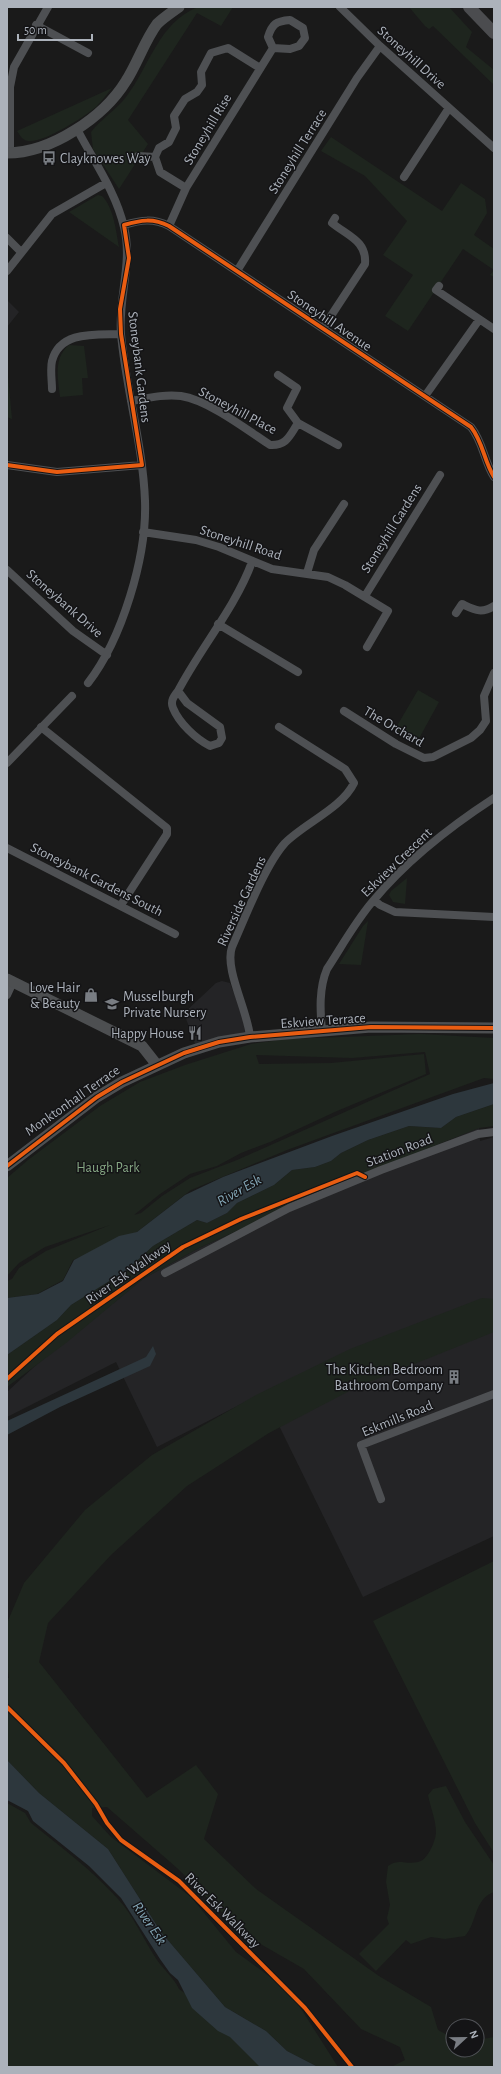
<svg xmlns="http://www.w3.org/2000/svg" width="501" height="2074" viewBox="0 0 501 2074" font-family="'Alegreya Sans',sans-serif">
	<rect width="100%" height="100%" fill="#1a1a1a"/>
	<path fill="#242426" d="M7,300L19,312L7,327Z
		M222,981L230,983L243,1016L245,1032L195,1044L184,1013L216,983Z
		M479,1128L480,1141L494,1137V1536L363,1597L263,1393L157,1447L116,1362L7,1417V1392L35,1366L143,1279L199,1248L354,1178Z"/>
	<path fill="#1e251e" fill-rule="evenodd" d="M198,7H233L221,26L197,13L128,120L148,144L119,189L93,149L91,132C101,119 117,109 126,97C150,66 158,23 198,7Z
		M409,7H449L472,32L466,47L494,70V85L433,26L429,29L425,26Z
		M112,88C107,94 102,101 96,107C84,117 44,143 28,141C22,140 20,135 17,131Z
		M331,137L442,211L461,183L485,199L487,213L474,235L494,249V277L490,275L494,270L463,249L408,331L385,316L413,275L383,255L407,221L365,176L321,151Z
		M98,195L102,196C114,208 116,231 119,247L69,212Z
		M69,345L84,346L88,378H82L83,395L60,397C58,379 53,358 69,345Z
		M7,365L12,419L7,417Z
		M418,690L439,702L416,744L394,731Z
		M407,878L405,904L393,902L389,895L391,891Z
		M368,921L361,965L339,964L363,926Z
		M421,1034L494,1038V1079L484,1078L287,1150L191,1190L133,1235L73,1260L63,1280L37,1294L7,1298V1281L12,1279L19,1268L46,1251L110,1225L45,1247L19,1263L7,1276V1178L28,1160L100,1106L140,1082L185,1065L251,1044L287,1039ZM425,1052L430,1074L237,1160L190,1178L162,1196L141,1213L134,1215L160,1194L190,1174L217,1166L241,1153L270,1142L337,1111L426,1074L424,1054L331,1063L259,1064L256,1055L352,1058Z
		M494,1104V1126L479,1128L354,1178L199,1248L143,1279L66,1343L7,1387V1355L57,1320L71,1305L127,1270L153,1246L197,1220L207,1223L227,1213L237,1203L274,1185L292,1170L315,1167L331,1161L341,1153L368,1140L409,1126L441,1128L456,1117Z
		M482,1298L494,1299V1332L357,1387L269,1433L187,1486L111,1555L48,1623L39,1662L147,1798L196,1765L218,1794L204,1839L256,1889L379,1976L431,2007L438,2030L453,2038V2050H477V2040L494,2037V2067H391L405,2060L400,2047L361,2029L304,1969L245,1935L177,1868L107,1807L92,1808V1816L111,1837L191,1897L236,1952L269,1976L298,2004L338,2067H318L287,2051L266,2031L225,2007L161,1932L108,1849L39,1793L7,1760V1678H9L7,1666V1623L24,1583L85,1510L152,1455L256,1395L350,1349Z
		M494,1561V1853L475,1823L373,1621Z
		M446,1786L465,1822L494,1865V1892C474,1899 477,1923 465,1936L445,1939L431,1937L411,1944L406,1940L376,1971L359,1954L389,1924L387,1918L390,1905L386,1882L388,1866C399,1858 405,1865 418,1862C427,1861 436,1841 436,1832C436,1820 430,1806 428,1795L433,1789Z
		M7,1803L25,1813L31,1823C61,1847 92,1870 118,1899C134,1916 144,1941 157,1960C164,1970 174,1978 179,1989L286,2067H7Z"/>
	<path fill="#2d373d" d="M494,1083V1104L456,1117L441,1128L409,1126L368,1140L341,1153L331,1161L315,1167L292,1170L274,1185L237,1203L227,1213L207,1223L197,1220L153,1246L127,1270L71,1305L57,1320L7,1355V1298L38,1294L63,1281L74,1260L119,1236L137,1232L185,1195L223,1177L332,1136L453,1094Z
		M153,1346L156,1354L150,1366L60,1407L7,1435V1421L146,1357Z
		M7,1760L39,1793L108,1849L161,1932L225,2007L266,2031L287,2051L318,2067H260L230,2037L218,2031L192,2008L178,1980L170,1973L160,1959L121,1898L89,1866L33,1821L28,1811L7,1800Z"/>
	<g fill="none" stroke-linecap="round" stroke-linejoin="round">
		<path stroke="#4e5053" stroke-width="8" d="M340,7L380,46L494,148
			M290,20L303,28L305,38L299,46L290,49L273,48L268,37C272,24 276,21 290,20Z
			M36,25L88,53
			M77,129C93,160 116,192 124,227C133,263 118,297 121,334C126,390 143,445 145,501C147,557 122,639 88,683
			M10,153V87L14,67L48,7
			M138,156L155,157
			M404,177L449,108
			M186,188L160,172L155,157L159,148L169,142L176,128L174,116L185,99L197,92L202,85L201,72L211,53L228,48L260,68
			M124,225C141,220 153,218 169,226L471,427C483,442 484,461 494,477
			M169,226L186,188L273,48
			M7,238L21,252
			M7,271L52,214L106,183
			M237,271L357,78L380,46
			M439,286L436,290L494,329
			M323,328L365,264C367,241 348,236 332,223L335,218
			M278,375L297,388L287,408L298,423L338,445
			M52,389C52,381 50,369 52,361C60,330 97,335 121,334
			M425,396L479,320
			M131,401C148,398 164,394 181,396C208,400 246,429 270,445C287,446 290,435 298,423
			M7,465L57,472L142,465
			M143,532L196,540L219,547L272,569L328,577L345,585L388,611L367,647
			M7,570L73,631L107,655
			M307,573L314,550L344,504
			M365,596L440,475
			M456,613L462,604C475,610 481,614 494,606
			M218,624L298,672
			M178,691L187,703L220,727L222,738L219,743L210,746C196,739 179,723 173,708C170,701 174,696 178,691Z
			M178,691C201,647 235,608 252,562
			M344,711L396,744L424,758L433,757L471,738L480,730L486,721L484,696L494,673
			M41,727L167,828V834L121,905
			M7,763L72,696
			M7,848L175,934
			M374,900L380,905L395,912L494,917
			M7,995L13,982
			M322,1030C320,1010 319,988 327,969C342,946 355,922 373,901C406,861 451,826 494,798
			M250,1037C248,1011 224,969 232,947C245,918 265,865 285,843C305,823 342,808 354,783L345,769L279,727
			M165,1273L289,1208L381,1170L478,1134L494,1132
			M381,1499L361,1445L494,1394"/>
		<path stroke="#4d4f51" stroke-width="11" d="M7,153C51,153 104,117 126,81C137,64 145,40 157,24C163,18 172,12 179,7
			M7,979L142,1046L157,1065
			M7,1166L97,1097L122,1082L184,1053L219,1042L250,1037L371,1027L494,1028"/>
		<path stroke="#4b4c4f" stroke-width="12" d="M469,7L494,33"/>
		<defs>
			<path id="cycleway" d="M7,465L57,472L142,465L121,334L120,309L129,258L124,225C141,220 153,218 169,226L471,427C483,442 484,461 494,477
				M7,1166L97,1097L122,1082L184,1053L219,1042L250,1037L371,1027L494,1028
				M7,1379L57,1334L183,1247L241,1219L357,1173L365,1177
				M7,1707L64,1763L96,1804L107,1823L121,1840L179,1881L305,2008L352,2067"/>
		</defs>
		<use href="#cycleway" stroke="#141416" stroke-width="6"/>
		<use href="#cycleway" stroke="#e95d12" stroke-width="4"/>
	</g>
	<defs>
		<symbol id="bus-bare" viewBox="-9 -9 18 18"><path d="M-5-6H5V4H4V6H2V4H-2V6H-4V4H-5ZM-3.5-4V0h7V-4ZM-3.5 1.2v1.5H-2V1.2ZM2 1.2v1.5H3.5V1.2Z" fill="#797d83" stroke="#141416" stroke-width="2.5" paint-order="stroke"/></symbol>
		<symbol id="shop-bare" viewBox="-9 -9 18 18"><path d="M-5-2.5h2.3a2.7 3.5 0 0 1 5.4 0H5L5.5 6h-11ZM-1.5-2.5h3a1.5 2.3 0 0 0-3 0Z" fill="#797d83" stroke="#141416" stroke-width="2.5" paint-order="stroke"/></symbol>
		<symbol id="school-bare" viewBox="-9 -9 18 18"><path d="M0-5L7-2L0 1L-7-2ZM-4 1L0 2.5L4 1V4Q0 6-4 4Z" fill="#797d83" stroke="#141416" stroke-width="2.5" paint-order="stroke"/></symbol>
		<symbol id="restaurant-bare" viewBox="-9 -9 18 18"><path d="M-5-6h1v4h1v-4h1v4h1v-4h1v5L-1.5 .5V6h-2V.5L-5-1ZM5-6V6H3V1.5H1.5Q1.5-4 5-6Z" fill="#797d83" stroke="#141416" stroke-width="2.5" paint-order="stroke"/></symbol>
		<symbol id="building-bare" viewBox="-9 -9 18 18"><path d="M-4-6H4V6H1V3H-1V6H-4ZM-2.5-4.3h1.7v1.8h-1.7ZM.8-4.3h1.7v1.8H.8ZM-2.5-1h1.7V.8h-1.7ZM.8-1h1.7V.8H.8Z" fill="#797d83" stroke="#141416" stroke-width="2.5" paint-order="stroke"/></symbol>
	</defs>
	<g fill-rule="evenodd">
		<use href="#bus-bare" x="39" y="148" width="20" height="20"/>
		<use href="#shop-bare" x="81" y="985" width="20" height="20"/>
		<use href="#school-bare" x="102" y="994" width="20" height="20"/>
		<use href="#restaurant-bare" x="185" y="1023" width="20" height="20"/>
		<use href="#building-bare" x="444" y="1367" width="20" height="20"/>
	</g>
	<g text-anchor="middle" stroke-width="3" stroke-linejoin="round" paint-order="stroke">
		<g font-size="14" fill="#acb2bb" stroke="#141416">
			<text transform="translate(412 57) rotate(42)" y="5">Stoneyhill Drive</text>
			<text transform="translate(207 129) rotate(-59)" y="5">Stoneyhill Rise</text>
			<text transform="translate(297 151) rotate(-58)" y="5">Stoneyhill Terrace</text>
			<text transform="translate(330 320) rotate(34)" y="5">Stoneyhill Avenue</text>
			<text transform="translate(140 367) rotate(83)" y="5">Stoneybank Gardens</text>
			<text transform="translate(238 410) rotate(28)" y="5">Stoneyhill Place</text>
			<text transform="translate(391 528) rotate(-58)" y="5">Stoneyhill Gardens</text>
			<text transform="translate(241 542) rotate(18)" y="5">Stoneyhill Road</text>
			<text transform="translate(65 603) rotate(41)" y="5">Stoneybank Drive</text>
			<text transform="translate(394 726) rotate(30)" y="5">The Orchard</text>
			<text transform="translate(396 862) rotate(-44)" y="5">Eskview Crescent</text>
			<text transform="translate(97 879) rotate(27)" y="5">Stoneybank Gardens South</text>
			<text transform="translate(241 901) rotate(-65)" y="5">Riverside Gardens</text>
			<text transform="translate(323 1020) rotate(-4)" y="5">Eskview Terrace</text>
			<text transform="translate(72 1100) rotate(-35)" y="5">Monktonhall Terrace</text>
			<text transform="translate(399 1150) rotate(-21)" y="5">Station Road</text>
			<text transform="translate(128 1272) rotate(-35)" y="5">River Esk Walkway</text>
			<text transform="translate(397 1418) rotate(-22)" y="5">Eskmills Road</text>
			<text transform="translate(223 1910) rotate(45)" y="5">River Esk Walkway</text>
		</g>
		<g font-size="14" fill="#acb2bb" stroke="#141416" text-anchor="end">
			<text x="60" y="163" text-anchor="start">Clayknowes Way</text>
			<text x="80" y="992">Love Hair<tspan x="80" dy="16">&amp; Beauty</tspan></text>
			<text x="123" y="1001" text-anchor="start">Musselburgh<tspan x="123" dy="16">Private Nursery</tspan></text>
			<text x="184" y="1038">Happy House</text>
			<text x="443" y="1374">The Kitchen Bedroom<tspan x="443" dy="16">Bathroom Company</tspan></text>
		</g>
		<g font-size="14" fill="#85a683" stroke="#141416">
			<text x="108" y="1172">Haugh Park</text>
		</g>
		<g font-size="15" font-style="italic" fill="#83a5b5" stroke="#141416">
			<text transform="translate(239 1190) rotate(-30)" y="5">River Esk</text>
			<text transform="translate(150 1923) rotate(55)" y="5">River Esk</text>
		</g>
	</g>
	<rect width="501" height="2074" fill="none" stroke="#acb2bb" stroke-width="16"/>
	<g transform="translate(465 2038) rotate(68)"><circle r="19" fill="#141416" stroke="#515358"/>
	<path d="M0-3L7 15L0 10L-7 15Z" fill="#797d83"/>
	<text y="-6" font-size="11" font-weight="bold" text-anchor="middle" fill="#acb2bb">N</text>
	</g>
	<path d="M18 34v6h74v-6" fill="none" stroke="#acb2bb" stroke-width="2"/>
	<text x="24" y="34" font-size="12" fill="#acb2bb" stroke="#141416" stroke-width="3" paint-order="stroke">50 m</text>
</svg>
